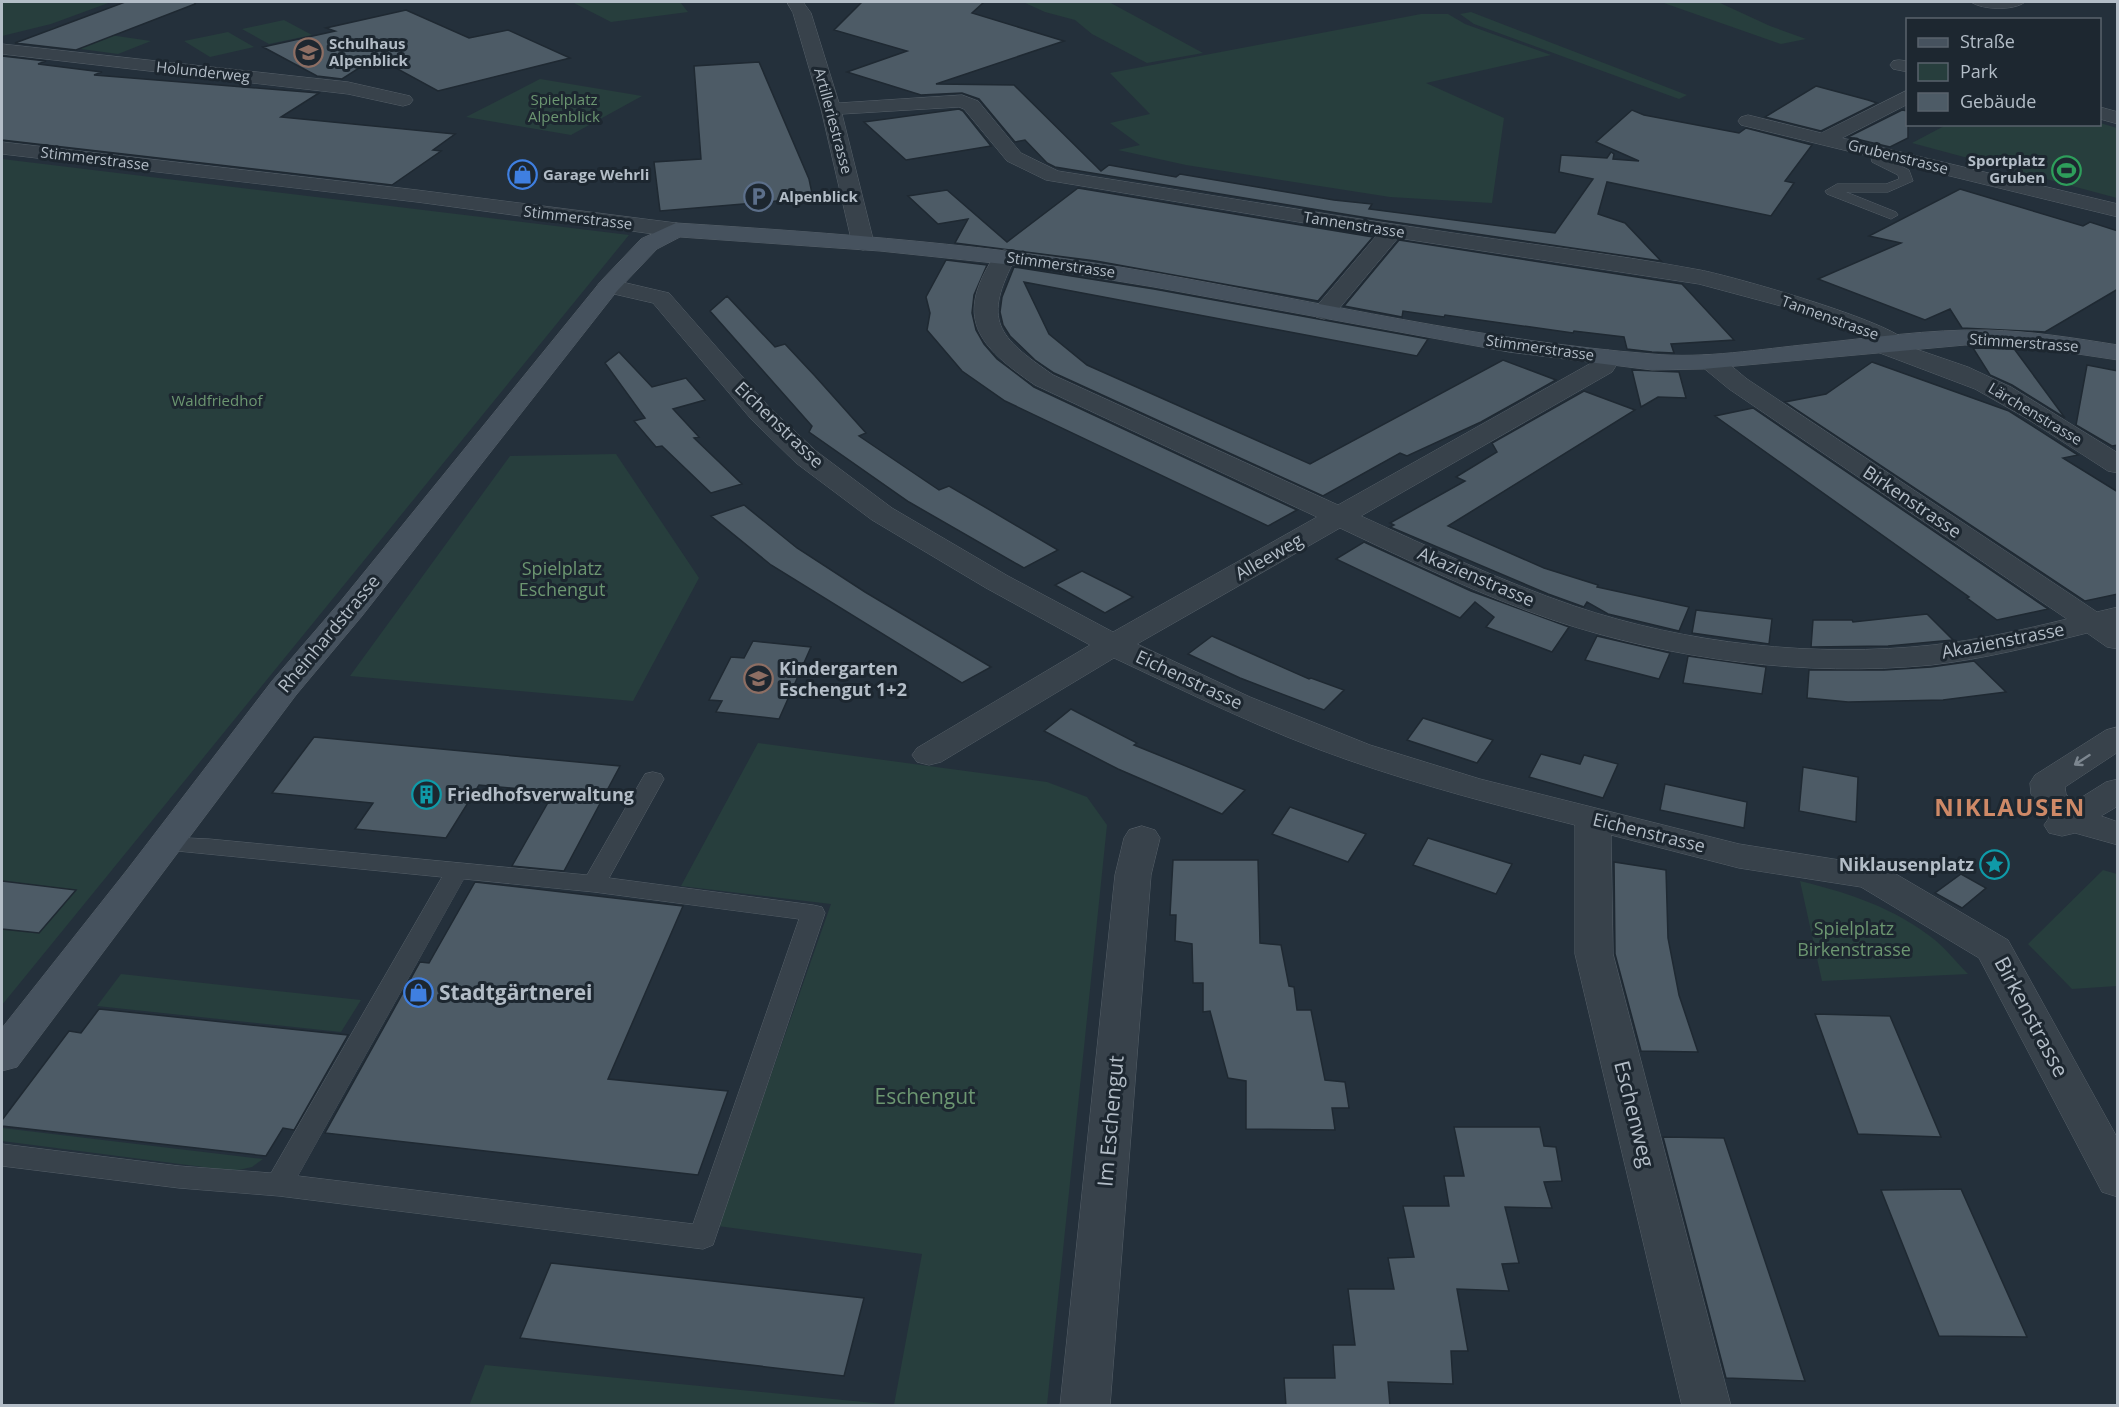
<svg xmlns="http://www.w3.org/2000/svg" width="2119" height="1407" viewBox="0 0 2119 1407" font-family="'Open Sans',sans-serif">
	<rect width="100%" height="100%" fill="#24303b"/>
	<path fill="#273e3d" d="M2,2H111L51,24L2,36Z
		M572,2H680L688,12L611,22Z
		M1023,2H1109L1203,53L1147,63L1092,34L1075,20L1045,12Z
		M1661,2H1718L1770,26L1806,39L1781,44Z
		M1471,12L1687,95L1679,99L1474,24L1460,14Z
		M1421,14H1448L1465,24L1551,55L1426,83L1504,118L1492,203L1390,197L1186,165L1118,150L1140,145L1110,123L1150,114L1110,73Z
		M284,20L312,35L269,44L242,29Z
		M55,27L151,41L118,54L22,41Z
		M228,32L254,47L210,57L184,41Z
		M540,79L642,96L571,135L466,117Z
		M2100,123L2117,128V198L1912,143L1946,125Z
		M2,159L629,235L2,1005Z
		M616,454L699,578L633,701L350,676L510,456Z
		M758,743L1047,782L1087,797L1107,825L1047,1405L469,1406L485,1365L894,1405L922,1254L718,1226L831,904L681,886Z
		M2103,870L2117,874V986L2072,989L2028,944Z
		M1800,881C1849,893 1895,908 1935,940C1947,950 1957,963 1968,974L1822,981Z
		M121,974L361,1000L341,1032L97,1006Z
		M2,1128L263,1159L252,1167L234,1171L2,1141Z"/>
	<path fill="#4d5b66" stroke="#1f2932" stroke-width="1.5" d="M125,2H195V4L76,50L15,43Z
		M862,2H984L972,13L1064,41L936,84L1014,85L1101,171L1109,165L1176,177L1180,174L1334,200L1372,204L1369,209L1555,233L1593,179L1559,172L1561,155L1607,158L1611,152L1614,154L1613,159L1639,161L1596,142L1632,110L1644,115L1739,133L1746,128L1812,145L1785,181L1794,183L1771,216L1607,182L1598,214L1625,223L1661,261L1380,220L1055,167L1047,163L1025,140L1015,142L979,99L962,93L921,95L847,72L907,51L834,30Z
		M406,10L469,38L508,30L570,58L438,91L376,57L342,79L317,76L263,47L335,31L326,28Z
		M2,56L46,61L38,64L102,72L94,75L319,93L281,117L455,134L433,150L441,151L392,185L2,140Z
		M759,62L809,179L813,198L660,211L654,162L701,159L694,66Z
		M1816,86L1868,100L1877,103L1821,131L1765,117Z
		M959,109L963,111L991,146L906,160L864,122Z
		M1902,110L1908,111V138L1890,147L1848,137Z
		M1078,188L1373,237L1318,301L1096,261L955,243L968,219L938,224L908,196L947,190L1007,242Z
		M1960,189L2083,226L2090,222L2118,231V289L2045,332L1962,328L1950,309L1925,320L1818,279L1901,243L1869,236Z
		M1399,240L1682,284L1734,340L1671,344L1674,353L1652,352L1627,349L1624,337L1574,331L1573,333L1445,315L1444,317L1403,311L1402,317L1344,306Z
		M946,260L987,265L974,295L972,313L976,330L984,344L997,359L1034,387L1297,510L1268,526L1005,401L962,371L927,330L930,313L926,297Z
		M1014,267L1154,289L1428,339L1417,356L1024,282L1049,334L1087,365L1310,464L1503,360L1556,380L1481,422L1407,456L1400,453L1323,496L1054,373L1035,360L1010,336L1003,325L1000,312L1002,297Z
		M727,296L775,347L785,344L815,376L866,433L859,436L939,490L949,486L1058,550L1024,568L909,502L809,432L812,426L710,311Z
		M1973,348L2017,349L2015,350L2065,418L2012,385L1990,375Z
		M619,352L652,387L686,378L705,400L673,409L699,437L694,438L742,484L711,493L662,446L656,447L634,421L645,418L605,363Z
		M1872,362L2009,411L2078,455L2063,458L2118,492V594L2085,601L1785,402L1826,394Z
		M2087,365L2118,371V445L2112,446L2076,425Z
		M1632,370L1679,372L1686,398L1658,397L1641,407Z
		M1584,391L1635,410L1448,526L1544,568L1598,585L1597,587L1689,607L1679,631L1608,614L1587,602L1584,607L1548,594L1390,527L1394,525L1390,523L1465,481L1456,477L1497,452L1492,443Z
		M1753,408L2048,609L1997,620L1967,598L1969,597L1715,416Z
		M744,505L797,548L865,592L991,667L962,683L771,565L711,516Z
		M1364,542L1471,591L1569,627L1552,652L1486,627L1494,617L1475,602L1460,618L1336,559Z
		M1082,571L1122,591L1133,597L1105,613L1055,585Z
		M1696,610L1772,619L1769,644L1692,633Z
		M1927,614L1953,640L1888,646L1811,647L1813,620H1852L1853,622Z
		M1212,636L1309,679L1311,678L1344,690L1324,710L1240,678L1188,654Z
		M1597,636L1670,653L1659,679L1585,660Z
		M753,641L811,647L779,719L716,712L722,701L709,700L731,657L744,658Z
		M1688,656L1766,667L1762,694L1683,683Z
		M1974,661L2006,692L1943,700L1848,702L1807,698L1809,670H1884L1931,667Z
		M1071,709L1137,743L1134,745L1245,790L1222,814L1118,769L1044,731Z
		M1423,718L1493,740L1477,763L1407,740Z
		M314,737L620,766L564,871L512,866L554,792L479,785L446,838L355,829L373,803L272,793Z
		M1541,754L1580,764L1584,755L1618,764L1603,798L1529,777Z
		M1803,767L1858,777L1856,822L1799,811Z
		M1665,784L1747,802L1744,828L1660,810Z
		M1290,807L1366,834L1348,862L1272,834Z
		M1428,838L1512,864L1496,894L1413,865Z
		M1173,860H1258L1260,943L1281,945L1289,986L1294,987L1297,1010H1311L1325,1080L1345,1082L1349,1108H1332L1335,1130L1246,1129V1081L1228,1078L1210,1011L1203,1012V983H1193L1192,944L1175,941L1176,915H1170Z
		M1614,862L1666,870L1668,938L1679,995L1698,1052L1641,1051L1615,954Z
		M1961,874L1986,888L1962,908L1935,893Z
		M2,881L76,890L39,933L2,929Z
		M475,882L683,906L608,1079L728,1091L698,1175L325,1133L420,962L429,963Z
		M99,1009L348,1035L294,1130L283,1128L266,1156L2,1126V1120L69,1031L81,1033Z
		M1815,1014L1890,1016L1941,1137L1858,1134Z
		M1454,1127H1540L1544,1146L1556,1147L1562,1181L1544,1182L1552,1208L1505,1207L1519,1263L1502,1264L1509,1291L1457,1289L1468,1351H1451L1453,1384L1388,1382L1390,1406H1286L1284,1378H1335L1333,1345H1355L1348,1289H1394L1388,1258L1414,1257L1403,1206H1449L1444,1176H1464Z
		M1663,1137L1724,1138L1805,1381L1726,1378Z
		M1961,1189L2027,1337L1939,1336L1881,1190Z
		M551,1263L864,1298L844,1376L520,1338Z"/>
	<g fill="none" stroke-linecap="round" stroke-linejoin="round">
		<defs>
			<path id="lane" d="M1971,2H2025C2014,11 1982,10 1971,2Z
				M1876,148L1881,149L1883,157L1909,170L1913,181L1888,192H1846L1896,212L1898,215L1891,219L1827,194L1825,191L1837,184H1886L1899,179L1898,175L1872,162L1870,152Z
				M653,772L661,774L664,779L609,878L813,905L822,907L825,913L713,1245L703,1249L279,1196L179,1188L2,1166V1144L179,1166L271,1173L442,877L157,849L153,844L157,839L165,837L209,839L587,875L642,779L645,774ZM464,879L594,892L799,919L693,1224L298,1176Z"/>
			<path id="street" d="M787,2H803L811,13L839,103L962,95L978,101L1021,153L1058,171C1181,190 1303,211 1426,229C1517,243 1609,253 1700,270C1732,276 1894,322 1908,343L1907,346L1968,367L2011,387L2118,453V473L2108,471L2026,418L1975,389L1872,350L1869,345L1872,340L1781,306L1699,284L1398,238L1332,317L1324,319L1316,317L1312,312L1316,307L1377,235L1046,180L1007,161L964,109L959,107L842,114L874,243L871,248L863,250L855,248L852,243L821,109L793,13Z
				M2,44L348,82L410,96L413,100L410,104L403,106L348,94L2,54Z
				M1899,60L1908,61V72L1893,69L1890,65L1893,61Z
				M1908,90V104L1842,138L2118,204V217L1741,125L1738,121L1741,117L1748,115L1821,133Z
				M2100,107L2118,112V124L2100,119Z
				M2,142L417,190L676,223L684,225L687,230L684,235L676,237L417,202L2,154Z
				M1005,250L1013,252L1016,257C982,321 997,336 1053,375L1338,505L1593,362L1599,353L1608,350L1617,353L1621,358L1612,372L1361,516C1431,548 1501,581 1574,606C1687,644 1815,658 1933,645C1978,640 2022,630 2067,619L1729,389L1695,361L1699,356C1718,351 1732,367 1747,379L2097,612L2118,607V649L2107,647L2087,633C2035,646 1984,659 1931,665C1805,677 1673,660 1553,620C1480,595 1410,561 1340,528L1137,644L1250,697L1370,745L1480,779L1739,844L1884,867L2008,940L2118,1139V1197L2102,1192L1979,958L1861,887L1739,868L1611,835L1613,954L1731,1406H1682L1575,954V825C1499,806 1423,786 1348,760C1267,732 1191,694 1114,658L941,762L929,765L917,762L912,755L917,748L1090,645L986,588L872,520L796,463L751,419L653,303L601,291L597,286L601,281L609,279L669,293L769,407L816,451L892,508L1008,576L1113,632L1317,517L1035,385C978,346 952,318 997,252Z
				M2118,727V752L2065,787L2066,794L2074,802L2106,782L2118,779V806L2101,816L2118,822V845L2075,833L2062,836L2049,833L2044,825L2049,818L2031,794L2030,783L2035,775L2106,730Z
				M1142,826L1155,830L1160,838L1151,875L1110,1406H1060L1115,875L1124,838L1129,830Z"/>
			<path id="secondary" d="M676,223C837,233 997,245 1155,273C1320,302 1485,341 1652,354C1705,359 1760,349 1812,344C1870,338 1929,329 1987,330C2031,331 2074,338 2118,345V360L2031,347L1965,345L1703,369L1652,370L1509,352L1154,287L1032,267L880,251L680,237L657,249L617,291L362,616L296,695L17,1067L2,1071V1028L127,870L272,681L340,602L601,281L641,239Z"/>
		</defs>
		<use href="#lane" stroke="#566069" stroke-width="1"/>
		<use href="#street" stroke="#566069" stroke-width="1"/>
		<use href="#secondary" stroke="#566069" stroke-width="1"/>
		<use href="#lane" fill="#38424b" fill-rule="evenodd"/>
		<use href="#street" fill="#38424b" fill-rule="evenodd"/>
		<use href="#secondary" fill="#46525e" fill-rule="evenodd"/>
	</g>
	<defs><path id="oneway-shaft" d="M-6 0H5M1.5-3L5.5 0L1.5 3" fill="none" stroke-width="1.6" stroke-linecap="round" stroke-linejoin="round" transform="scale(1.5)"/></defs>
	<use stroke="#7c868f" href="#oneway-shaft" transform="translate(2082 760) rotate(147)"/>
	<defs>
		<symbol id="school-ring" viewBox="-11 -11 22 22"><circle r="9.5" fill="#1d2730" stroke="#8d6e63" stroke-width="1.5"/><path d="M0-5L7-2L0 1L-7-2ZM-4 1L0 2.5L4 1V4Q0 6-4 4Z" fill="#8d6e63"/></symbol>
		<symbol id="stadium-ring" viewBox="-11 -11 22 22"><circle r="9.5" fill="#1d2730" stroke="#2e9e5b" stroke-width="1.5"/><path d="M0-5a6.5 5 0 1 0 0 10a6.5 5 0 1 0 0-10ZM-3.5-1.8h7v3.6h-7Z" fill="#2e9e5b"/></symbol>
		<symbol id="shop-ring" viewBox="-11 -11 22 22"><circle r="9.5" fill="#1d2730" stroke="#3f7fe0" stroke-width="1.5"/><path d="M-5-2.5h2.3a2.7 3.5 0 0 1 5.4 0H5L5.5 6h-11ZM-1.5-2.5h3a1.5 2.3 0 0 0-3 0Z" fill="#3f7fe0"/></symbol>
		<symbol id="parking-ring" viewBox="-11 -11 22 22"><circle r="9.5" fill="#1d2730" stroke="#5c6f8a" stroke-width="1.5"/><path d="M-3.5-5.5H1a3.5 3.5 0 0 1 0 7H-1V5.5H-3.5ZM-1-3.4V-.6H.8a1.4 1.4 0 0 0 0-2.8Z" fill="#5c6f8a"/></symbol>
		<symbol id="building-ring" viewBox="-11 -11 22 22"><circle r="9.5" fill="#1d2730" stroke="#0f9aa8" stroke-width="1.5"/><path d="M-4-6H4V6H1V3H-1V6H-4ZM-2.5-4.3h1.7v1.8h-1.7ZM.8-4.3h1.7v1.8H.8ZM-2.5-1h1.7V.8h-1.7ZM.8-1h1.7V.8H.8Z" fill="#0f9aa8"/></symbol>
		<symbol id="sight-ring" viewBox="-11 -11 22 22"><circle r="9.5" fill="#1d2730" stroke="#0f9aa8" stroke-width="1.5"/><path d="M0-6L1.8-2.2L6-1.7L2.9 1.2L3.7 5.4L0 3.3L-3.7 5.4L-2.9 1.2L-6-1.7L-1.8-2.2Z" fill="#0f9aa8"/></symbol>
	</defs>
	<g fill-rule="evenodd">
		<use href="#school-ring" x="292" y="36" width="33" height="33"/>
		<use href="#stadium-ring" x="2050" y="154" width="33" height="33"/>
		<use href="#shop-ring" x="506" y="158" width="33" height="33"/>
		<use href="#parking-ring" x="742" y="180" width="33" height="33"/>
		<use href="#school-ring" x="742" y="662" width="33" height="33"/>
		<use href="#building-ring" x="410" y="778" width="33" height="33"/>
		<use href="#sight-ring" x="1978" y="848" width="33" height="33"/>
		<use href="#shop-ring" x="402" y="976" width="33" height="33"/>
	</g>
	<g text-anchor="middle" stroke-width="6" stroke-linejoin="round" paint-order="stroke">
		<g font-size="15" font-weight="bold" fill="#b3bdc7" stroke="#1d2730" text-anchor="start">
			<text x="329" y="49">Schulhaus<tspan x="329" dy="17">Alpenblick</tspan></text>
			<text x="2045" y="166" text-anchor="end">Sportplatz<tspan x="2045" dy="17">Gruben</tspan></text>
			<text x="543" y="180">Garage Wehrli</text>
			<text x="779" y="202">Alpenblick</text>
		</g>
		<g font-size="15" fill="#b3bdc7" stroke="#1d2730">
			<text transform="translate(203 72) rotate(6)" y="5">Holunderweg</text>
			<text transform="translate(833 121) rotate(75)" y="5">Artilleriestrasse</text>
			<text transform="translate(1898 157) rotate(14)" y="5">Grubenstrasse</text>
			<text transform="translate(95 159) rotate(7)" y="5">Stimmerstrasse</text>
			<text transform="translate(578 218) rotate(7)" y="5">Stimmerstrasse</text>
			<text transform="translate(1354 225) rotate(9)" y="5">Tannenstrasse</text>
			<text transform="translate(1061 265) rotate(8)" y="5">Stimmerstrasse</text>
			<text transform="translate(1830 318) rotate(20)" y="5">Tannenstrasse</text>
			<text transform="translate(2024 343) rotate(4)" y="5">Stimmerstrasse</text>
			<text transform="translate(1540 348) rotate(8)" y="5">Stimmerstrasse</text>
			<text transform="translate(2035 414) rotate(31)" y="5">Lärchenstrasse</text>
		</g>
		<g font-size="15" fill="#6c9671" stroke="#1d2730">
			<text x="564" y="105">Spielplatz<tspan x="564" dy="17">Alpenblick</tspan></text>
			<text x="217" y="406">Waldfriedhof</text>
		</g>
		<g font-size="18" fill="#b3bdc7" stroke="#1d2730">
			<text transform="translate(779 425) rotate(44)" y="6">Eichenstrasse</text>
			<text transform="translate(1912 502) rotate(34)" y="6">Birkenstrasse</text>
			<text transform="translate(1269 557) rotate(-30)" y="6">Alleeweg</text>
			<text transform="translate(1476 577) rotate(23)" y="6">Akazienstrasse</text>
			<text transform="translate(329 634) rotate(-50)" y="6">Rheinhardstrasse</text>
			<text transform="translate(2003 641) rotate(-11)" y="6">Akazienstrasse</text>
			<text transform="translate(1189 680) rotate(25)" y="6">Eichenstrasse</text>
			<text transform="translate(1649 833) rotate(14)" y="6">Eichenstrasse</text>
		</g>
		<g font-size="18" fill="#6c9671" stroke="#1d2730">
			<text x="562" y="575">Spielplatz<tspan x="562" dy="21">Eschengut</tspan></text>
			<text x="1854" y="935">Spielplatz<tspan x="1854" dy="21">Birkenstrasse</tspan></text>
		</g>
		<g font-size="18" font-weight="bold" fill="#b3bdc7" stroke="#1d2730" text-anchor="start">
			<text x="779" y="675">Kindergarten<tspan x="779" dy="21">Eschengut 1+2</tspan></text>
			<text x="447" y="801">Friedhofsverwaltung</text>
			<text x="1974" y="871" text-anchor="end">Niklausenplatz</text>
		</g>
		<g font-size="21" font-weight="bold" fill="#b3bdc7" stroke="#1d2730" text-anchor="start">
			<text x="439" y="1000">Stadtgärtnerei</text>
		</g>
		<g font-size="21" fill="#b3bdc7" stroke="#1d2730">
			<text transform="translate(2031 1017) rotate(62)" y="7">Birkenstrasse</text>
			<text transform="translate(1634 1114) rotate(76)" y="7">Eschenweg</text>
			<text transform="translate(1111 1121) rotate(-85)" y="7">Im Eschengut</text>
		</g>
		<g font-size="21" fill="#6c9671" stroke="#1d2730">
			<text x="925" y="1104">Eschengut</text>
		</g>
		<g font-size="24" font-weight="bold" letter-spacing="1.5" fill="#ce8967" stroke="#1d2730">
			<text x="2010" y="816">NIKLAUSEN</text>
		</g>
	</g>
	<rect width="2119" height="1407" fill="none" stroke="#b3bdc7" stroke-width="6"/>
	<rect x="1906" y="18" width="195" height="108" fill="#1d2730" stroke="#59636c" stroke-width="1.5"/>
	<rect x="1918" y="38" width="30" height="9" fill="#46525e" stroke="#59636c" stroke-width="1.5"/>
	<text x="1960" y="48" font-size="18" fill="#b3bdc7">Straße</text>
	<rect x="1918" y="63" width="30" height="18" fill="#273e3d" stroke="#59636c" stroke-width="1.5"/>
	<text x="1960" y="78" font-size="18" fill="#b3bdc7">Park</text>
	<rect x="1918" y="93" width="30" height="18" fill="#4d5b66" stroke="#59636c" stroke-width="1.5"/>
	<text x="1960" y="108" font-size="18" fill="#b3bdc7">Gebäude</text>
</svg>
